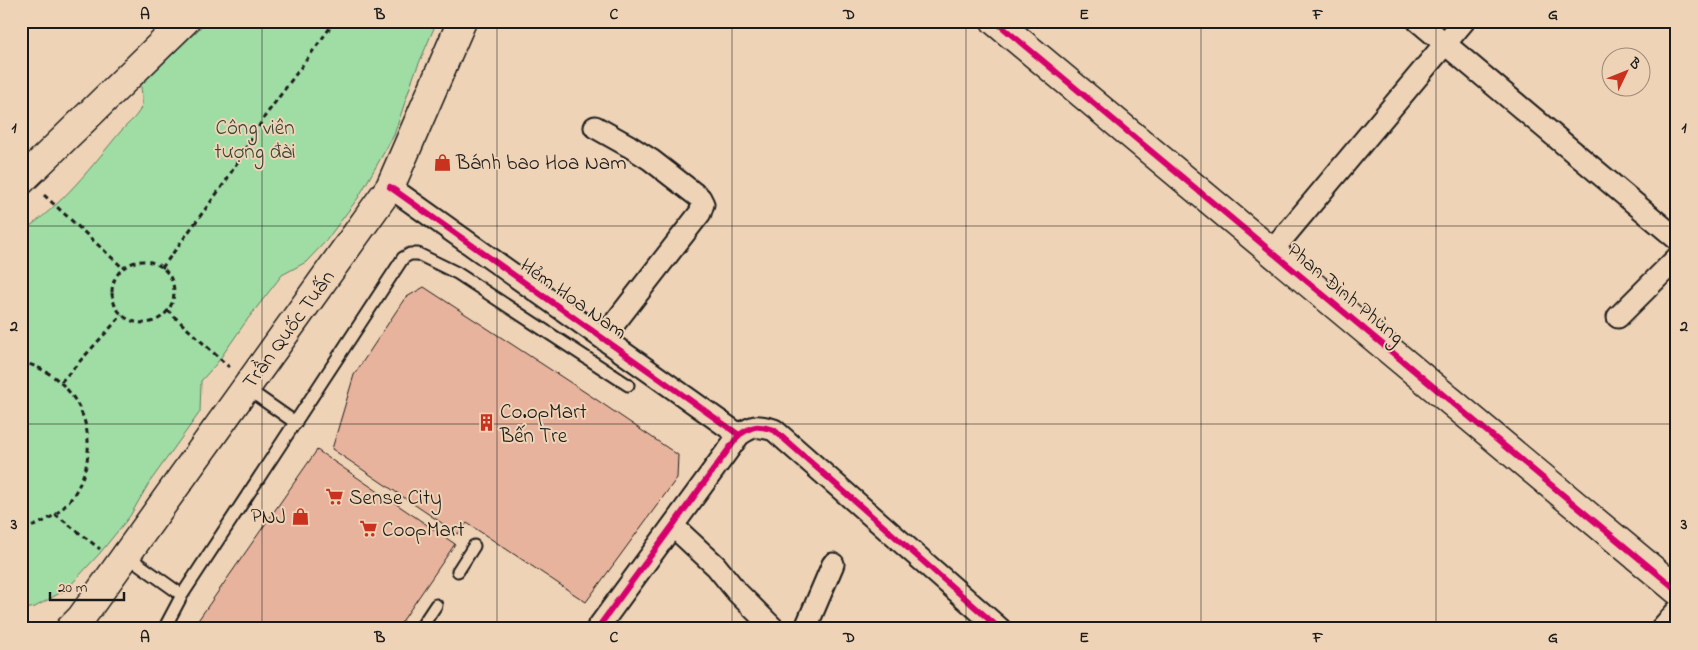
<svg xmlns="http://www.w3.org/2000/svg" width="1698" height="650" viewBox="0 0 1698 650" font-family="'Indie Flower',sans-serif">
	<rect width="100%" height="100%" fill="#efd3b6"/>
	<filter id="ink" filterUnits="userSpaceOnUse"><feTurbulence type="fractalNoise" baseFrequency=".02" numOctaves="2"/><feDisplacementMap in="SourceGraphic" scale="10" xChannelSelector="R" yChannelSelector="G"/><feConvolveMatrix kernelMatrix="1 2 1 2 8 2 1 2 1" color-interpolation-filters="sRGB"/></filter>
	<g filter="url(#ink)">
		<path fill="#9fdda5" stroke="#5e7c60" d="M207,21H437L414,75L394,135L358,198L325,242L306,262L282,275L247,320L217,363L201,381L200,412L149,483L130,516L100,553L67,589L35,607L21,610V232C61,207 92,166 121,131C128,123 140,115 142,104C143,98 141,91 141,85Z"/>
		<path fill="#e8b39d" stroke="#1c1c1c" d="M424,287L594,398L678,455L677,478L586,602L467,523L458,534L332,449L354,375L405,298Z
			M317,450L455,544L397,629H192Z"/>
		<g fill="none" stroke-linecap="round" stroke-linejoin="round">
			<defs>
				<path id="service" d="M246,388L296,423
					M126,555L182,595
					M458,571L474,546
					M164,629L182,595L403,258L410,254H418L457,273L628,385
					M420,629L436,605"/>
				<path id="minor" d="M1418,21L1677,239
					M595,127L629,146L651,160L700,198L703,204L700,213L603,338
					M390,187L739,435
					M1271,252L1464,21
					M1618,317L1677,258
					M673,526L716,566L737,592L774,629
					M597,629L739,435C754,425 757,425 774,430L1000,629
					M807,629V625L833,564
					M1661,629L1677,611"/>
				<path id="tertiary" d="M995,21L1677,590"/>
				<path id="primary" d="M21,181L185,21
					M70,629L81,618L390,187L462,21"/>
			</defs>
			<use href="#service" stroke="#1c1c1c" stroke-width="15"/>
			<use href="#minor" stroke="#1c1c1c" stroke-width="25"/>
			<use href="#tertiary" stroke="#1c1c1c" stroke-width="31"/>
			<use href="#primary" stroke="#1c1c1c" stroke-width="31"/>
			<path stroke="#1c1c1c" stroke-width="3" stroke-dasharray="5 4" stroke-linecap="butt" d="M44,195L123,268
				M112 292a31 31 0 1 1 62 0a31 31 0 1 1-62 0Z
				M162,268L226,181L265,116L335,21
				M167,310L229,367
				M21,362C70,373 98,422 85,470C81,483 74,497 64,507C51,519 38,525 21,530
				M61,382L122,315
				M55,514L100,549"/>
			<use href="#service" stroke="#efd3b6" stroke-width="11"/>
			<use href="#minor" stroke="#efd3b6" stroke-width="21"/>
			<use href="#tertiary" stroke="#efd3b6" stroke-width="28"/>
			<use href="#primary" stroke="#efd3b6" stroke-width="28"/>
			<defs>
				<path id="cycleway" d="M995,21L1677,590
					M390,187L739,435
					M597,629L739,435C754,425 757,425 774,430L1000,629"/>
			</defs>
			<use href="#cycleway" stroke="#efd3b6" stroke-width="9"/>
			<use href="#cycleway" stroke="#d6006c" stroke-width="6"/>
		</g>
	</g>
	<path fill="none" stroke="#1c1c1c" stroke-width="1" stroke-opacity="0.55" d="M262,21V629M497,21V629M732,21V629M966,21V629M1201,21V629M1436,21V629M21,226H1677M21,424H1677"/>
	<defs>
		<symbol id="shop-bare" viewBox="-9 -9 18 18"><path d="M-5-2.5h2.3a2.7 3.5 0 0 1 5.4 0H5L5.5 6h-11ZM-1.5-2.5h3a1.5 2.3 0 0 0-3 0Z" fill="#c8321e" stroke="#efd3b6" stroke-width="2.5" paint-order="stroke"/></symbol>
		<symbol id="building-bare" viewBox="-9 -9 18 18"><path d="M-4-6H4V6H1V3H-1V6H-4ZM-2.5-4.3h1.7v1.8h-1.7ZM.8-4.3h1.7v1.8H.8ZM-2.5-1h1.7V.8h-1.7ZM.8-1h1.7V.8H.8Z" fill="#c8321e" stroke="#efd3b6" stroke-width="2.5" paint-order="stroke"/></symbol>
		<symbol id="supermarket-bare" viewBox="-9 -9 18 18"><path d="M-6-5.5h2.5l.6 2H6L4.5 2H-2.5L-4.4-4H-6ZM-1.5 3.2a1.3 1.3 0 1 0 .1 0ZM3 3.2a1.3 1.3 0 1 0 .1 0Z" fill="#c8321e" stroke="#efd3b6" stroke-width="2.5" paint-order="stroke"/></symbol>
	</defs>
	<g fill-rule="evenodd">
		<use href="#shop-bare" x="430" y="150" width="25" height="25"/>
		<use href="#building-bare" x="474" y="410" width="25" height="25"/>
		<use href="#supermarket-bare" x="322" y="484" width="25" height="25"/>
		<use href="#shop-bare" x="288" y="504" width="25" height="25"/>
		<use href="#supermarket-bare" x="356" y="516" width="25" height="25"/>
	</g>
	<g text-anchor="middle" stroke-width="4" stroke-linejoin="round" paint-order="stroke">
		<g font-size="21" fill="#364337" stroke="#efd3b6">
			<text x="255" y="134">Công viên<tspan x="255" dy="24">tượng đài</tspan></text>
		</g>
		<g font-size="21" fill="#1c1c1c" stroke="#efd3b6" text-anchor="start">
			<text x="456" y="169">Bánh bao Hoa Nam</text>
			<text x="500" y="418">Co.opMart<tspan x="500" dy="24">Bến Tre</tspan></text>
			<text x="349" y="504">Sense City</text>
			<text x="286" y="523" text-anchor="end">PNJ</text>
			<text x="382" y="536">CoopMart</text>
		</g>
		<g font-size="21" fill="#1c1c1c" stroke="#efd3b6">
			<text transform="translate(1346 293) rotate(40)" y="7">Phan Đình Phùng</text>
			<text transform="translate(574 298) rotate(35)" y="7">Hẻm Hoa Nam</text>
			<text transform="translate(288 329) rotate(-54)" y="7">Trần Quốc Tuấn</text>
		</g>
	</g>
	<rect width="1698" height="650" fill="none" stroke="#efd3b6" stroke-width="55"/>
	<g transform="translate(1626 72) rotate(47)"><circle r="24" fill="#efd3b6" stroke="#9b8a78"/>
	<path d="M0-4L9 19L0 12L-9 19Z" fill="#c8321e"/>
	<text y="-8" font-size="14" font-weight="bold" text-anchor="middle" fill="#1c1c1c">B</text>
	</g>
	<path d="M50 592v8h74v-8" fill="none" stroke="#1c1c1c" stroke-width="2.5"/>
	<text x="58" y="592" font-size="15" fill="#1c1c1c" stroke="#efd3b6" stroke-width="4" paint-order="stroke">20 m</text>
	<rect x="28" y="28" width="1642" height="594" fill="none" stroke="#1c1c1c" stroke-width="2"/>
	<g font-size="16" text-anchor="middle" font-weight="bold" fill="#1c1c1c">
		<text x="145" y="19">A</text>
		<text x="380" y="19">B</text>
		<text x="614" y="19">C</text>
		<text x="849" y="19">D</text>
		<text x="1084" y="19">E</text>
		<text x="1318" y="19">F</text>
		<text x="1553" y="19">G</text>
		<text x="14" y="132">1</text>
		<text x="1684" y="132">1</text>
		<text x="14" y="331">2</text>
		<text x="1684" y="331">2</text>
		<text x="14" y="529">3</text>
		<text x="1684" y="529">3</text>
		<text x="145" y="642">A</text>
		<text x="380" y="642">B</text>
		<text x="614" y="642">C</text>
		<text x="849" y="642">D</text>
		<text x="1084" y="642">E</text>
		<text x="1318" y="642">F</text>
		<text x="1553" y="642">G</text>
	</g>
</svg>
